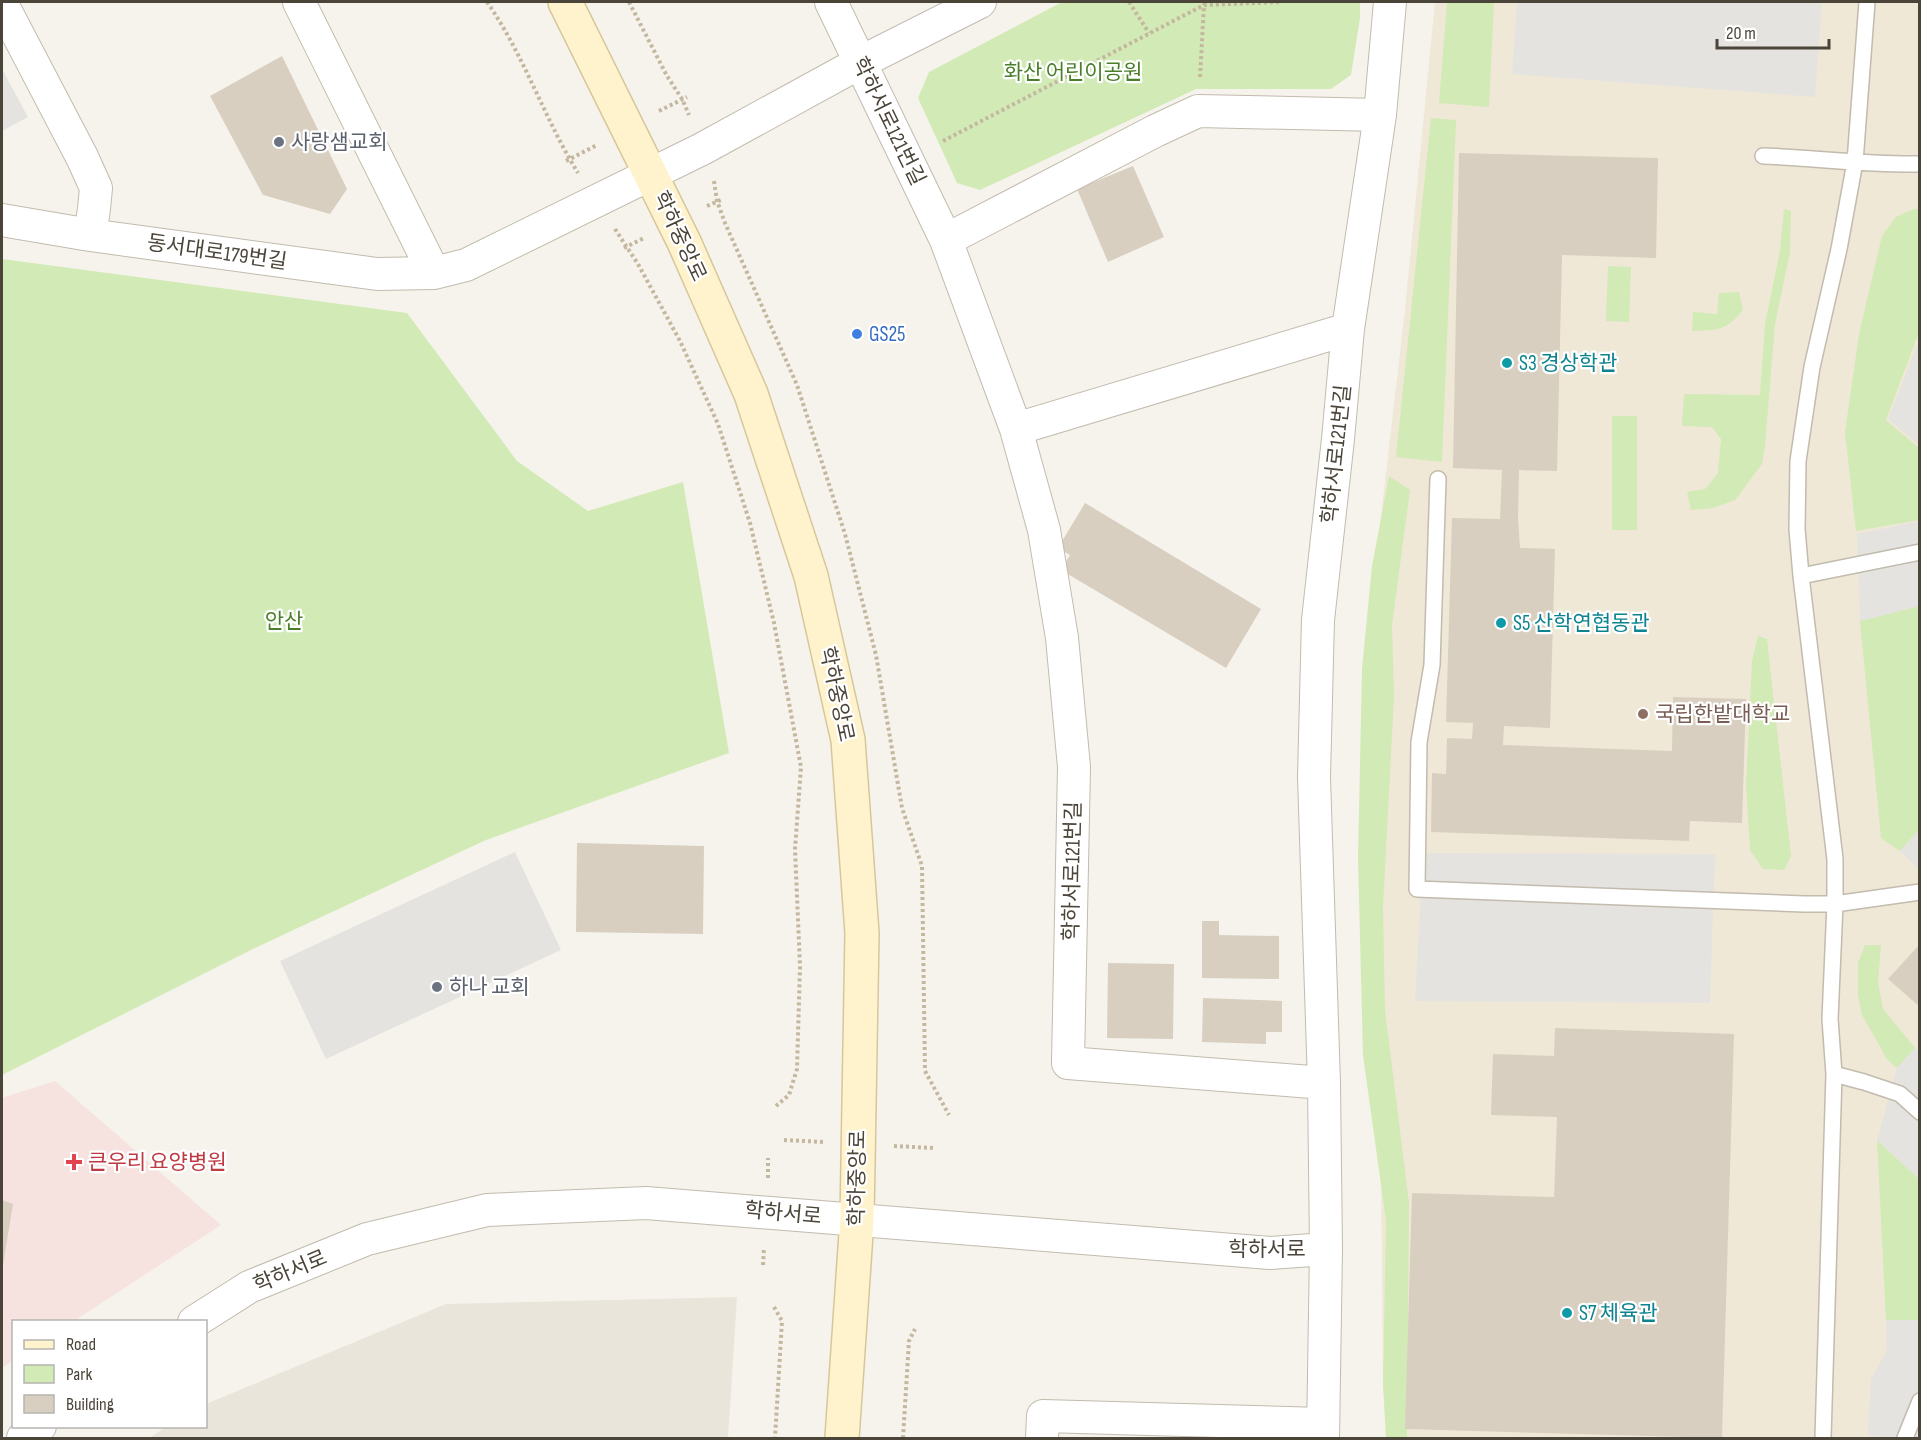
<svg xmlns="http://www.w3.org/2000/svg" width="1921" height="1440" viewBox="0 0 1921 1440" font-family="'Sofia Sans Condensed','Noto Sans KR',sans-serif">
	<rect width="100%" height="100%" fill="#f6f3ec"/>
	<path fill="#eae5da" d="M737,1297L728,1438H149L166,1427L206,1426V1404L446,1304Z"/>
	<path fill="#efe8d6" d="M1435,2H1919V1438H1386L1383,1383L1375,568L1405,309Z"/>
	<path fill="#f6e3e0" d="M55,1081L221,1225L74,1321L14,1322L13,1361L2,1368V1098Z"/>
	<path fill="#d2eab5" d="M1062,2H1360V18L1351,75L1331,89H1196L980,190L957,183L918,98L929,72Z
		M1447,2H1494L1489,107L1439,103Z
		M1431,118L1456,120L1442,462L1396,457Z
		M1784,209L1791,211L1790,252L1775,324L1765,445L1762,464L1735,500L1713,508L1691,510L1687,492L1705,489L1718,473L1721,439L1712,427L1682,426L1684,394L1760,395L1765,324L1780,251Z
		M1914,209H1920L1919,332L1886,420L1919,448V520L1856,531L1845,432L1859,334L1882,236L1896,217Z
		M2,259L407,313L517,461L588,511L683,482L729,753L486,840L255,948L2,1075Z
		M1608,266L1631,267L1629,322L1606,321Z
		M1739,292L1743,310C1726,331 1717,330 1692,331L1693,312L1717,314L1719,293Z
		M1612,416H1637V530H1612Z
		M1389,476L1410,490L1392,625L1394,697L1383,907L1385,1010L1409,1203L1407,1438H1386L1383,1383L1386,1221L1363,1055L1358,858L1362,669L1372,566Z
		M1919,606V830L1900,851L1881,838L1860,621Z
		M1758,636L1767,639L1791,856L1784,870L1763,869L1750,850L1746,784L1752,661Z
		M1865,945H1881L1878,982L1883,1009L1915,1048L1897,1068L1887,1059L1862,1015L1858,995V963Z
		M1877,1140L1919,1179V1320H1886Z"/>
	<path fill="#e5e3e0" d="M1517,2H1822L1815,97L1512,74Z
		M2,69L28,117L2,131Z
		M1919,340V445L1888,419Z
		M1919,521V606L1860,621L1857,534Z
		M1919,830V870L1900,851Z
		M515,852L561,950L326,1059L280,961Z
		M1423,853L1715,854L1710,1003L1415,1001Z
		M1915,1048L1920,1051L1919,1179L1877,1140L1897,1068Z
		M1886,1320H1919V1438H1882L1868,1435L1871,1379L1887,1350Z"/>
	<path fill="#d8cfc1" d="M282,56L347,189L330,214L263,195L210,96Z
		M1459,153L1658,158L1656,258L1562,255L1557,471L1519,470L1518,519L1520,548L1555,549L1550,728L1504,726L1503,745L1672,751L1673,697L1746,699L1742,823L1690,821L1689,841L1431,832L1432,773L1446,774L1447,738L1472,739L1473,723L1446,722L1452,518L1500,519L1502,470L1453,468Z
		M1133,166L1164,237L1108,262L1077,189Z
		M1085,503L1261,609L1226,668L1061,570L1070,555L1058,548Z
		M577,843L704,846L703,934L576,932Z
		M1202,921H1219V935L1279,936V979L1202,978Z
		M1920,944V1007L1888,979Z
		M1108,963L1174,964L1173,1039L1107,1038Z
		M1203,998L1282,1001V1032H1266V1044L1202,1042Z
		M1555,1028L1734,1034L1722,1438L1405,1429L1412,1193L1554,1197L1557,1117L1491,1115L1493,1054L1554,1056Z
		M2,1200L13,1204L3,1265H2Z"/>
	<g fill="none" stroke-linecap="round" stroke-linejoin="round">
		<defs>
			<path id="lane" d="M1763,156C1815,158 1867,165 1920,164
				M1438,479L1432,665L1419,742L1417,889L1804,904H1835L1920,892
				M1801,576L1920,552
				M1834,1074L1864,1082L1900,1094L1920,1112
				M1823,1438L1834,1074L1830,1019L1835,904V859L1801,576L1797,529L1798,461L1812,367L1839,249L1855,162L1867,2
				M1905,1438L1920,1401"/>
			<path id="street" d="M299,2L434,273
				M831,2L946,240L1016,429L1044,530L1062,638L1074,767L1068,1063L1324,1083
				M2,4L82,157L96,188L94,209L90,235
				M2,220L90,235L377,274L434,273L466,265L702,149L861,62L980,2
				M946,240L1155,131L1198,111L1380,115
				M1016,429L1348,329
				M194,1322L249,1287L367,1239L487,1210L646,1203L1270,1253L1326,1249
				M23,1438L40,1426
				M1042,1438L1043,1416L1322,1424
				M1323,1438L1326,1249L1324,1083L1314,777L1318,620L1338,439L1348,329L1380,115L1390,2"/>
			<path id="secondary" d="M565,2L684,242L751,394L811,576L848,740L862,933L857,1219L842,1438"/>
		</defs>
		<use href="#lane" stroke="#c2bbae" stroke-width="18"/>
		<use href="#street" stroke="#c2bbae" stroke-width="34"/>
		<use href="#secondary" stroke="#d6c79b" stroke-width="36"/>
		<path stroke="#c4b79f" stroke-width="4" stroke-dasharray="3 3" stroke-linecap="butt" d="M487,2C524,55 544,118 578,173
			M629,2L667,76L682,99L689,115
			M1129,2L1149,33
			M1200,77L1204,5L1281,2
			M659,111L687,97
			M943,141L1204,5
			M566,161L597,145
			M714,181L717,201L725,223L797,385L845,534L876,655L902,808L922,866L925,1071L949,1115
			M707,206L723,199
			M615,229L638,264L680,341L718,424L750,523L774,623L801,767L795,849L800,967L797,1069L789,1095L776,1106
			M624,248L644,238
			M784,1140L824,1142
			M894,1146L933,1148
			M768,1178V1158
			M763,1265L764,1248
			M774,1307L782,1321L775,1438
			M903,1438L909,1341L915,1329"/>
		<use href="#lane" stroke="#fff" stroke-width="15"/>
		<use href="#street" stroke="#fff" stroke-width="32"/>
		<use href="#secondary" stroke="#fff3cd" stroke-width="33"/>
	</g>
	<g fill="#6b7280" stroke="#fff" stroke-width="2">
		<circle cx="279" cy="142" r="6"/>
		<circle cx="437" cy="987" r="6"/>
	</g>
	<circle fill="#3f7fe0" stroke="#fff" stroke-width="2" cx="857" cy="334" r="6"/>
	<g fill="#0f9aa8" stroke="#fff" stroke-width="2">
		<circle cx="1507" cy="363" r="6"/>
		<circle cx="1501" cy="623" r="6"/>
		<circle cx="1567" cy="1313" r="6"/>
	</g>
	<circle fill="#8d6e63" stroke="#fff" stroke-width="2" cx="1643" cy="714" r="6"/>
	<path fill="#e0444e" stroke="#fff" stroke-width="2" d="M71 1153h6v6h6v6h-6v6h-6v-6h-6v-6h6z"/>
	<g text-anchor="middle" stroke-width="4.5" stroke-linejoin="round" paint-order="stroke">
		<g font-size="21" fill="#4a7f2a" stroke="#fff">
			<text x="1073" y="79">화산 어린이공원</text>
			<text x="284" y="628">안산</text>
		</g>
		<g font-size="21" fill="#4b4439" stroke="#fff">
			<text transform="translate(889 121) rotate(64)" y="7">학하서로121번길</text>
			<text transform="translate(680 236) rotate(65)" y="7">학하중앙로</text>
			<text transform="translate(217 252) rotate(8)" y="7">동서대로179번길</text>
			<text transform="translate(1336 454) rotate(-84)" y="7">학하서로121번길</text>
			<text transform="translate(837 694) rotate(78)" y="7">학하중앙로</text>
			<text transform="translate(1072 871) rotate(-89)" y="7">학하서로121번길</text>
			<text transform="translate(857 1178) rotate(-89)" y="7">학하중앙로</text>
			<text transform="translate(783 1213) rotate(5)" y="7">학하서로</text>
			<text x="1267" y="1256">학하서로</text>
			<text transform="translate(290 1271) rotate(-23)" y="7">학하서로</text>
		</g>
		<g font-size="21" fill="#5b616d" stroke="#fff" text-anchor="start">
			<text x="291" y="149">사랑샘교회</text>
			<text x="449" y="994">하나 교회</text>
		</g>
		<g font-size="21" fill="#366cbe" stroke="#fff" text-anchor="start">
			<text x="869" y="341">GS25</text>
		</g>
		<g font-size="21" fill="#0d838f" stroke="#fff" text-anchor="start">
			<text x="1519" y="370">S3 경상학관</text>
			<text x="1513" y="630">S5 산학연협동관</text>
			<text x="1579" y="1320">S7 체육관</text>
		</g>
		<g font-size="21" fill="#785e54" stroke="#fff" text-anchor="start">
			<text x="1655" y="721">국립한밭대학교</text>
		</g>
		<g font-size="21" fill="#be3a42" stroke="#fff" text-anchor="start">
			<text x="88" y="1169">큰우리 요양병원</text>
		</g>
	</g>
	<rect width="1921" height="1440" fill="none" stroke="#4b4439" stroke-width="6"/>
	<rect x="12" y="1320" width="195" height="108" fill="#ffffff" stroke="#b7b4b0" stroke-width="1.5"/>
	<rect x="24" y="1340" width="30" height="9" fill="#fff3cd" stroke="#b7b4b0" stroke-width="1.5"/>
	<text x="66" y="1350" font-size="18" fill="#4b4439">Road</text>
	<rect x="24" y="1365" width="30" height="18" fill="#d2eab5" stroke="#b7b4b0" stroke-width="1.5"/>
	<text x="66" y="1380" font-size="18" fill="#4b4439">Park</text>
	<rect x="24" y="1395" width="30" height="18" fill="#d8cfc1" stroke="#b7b4b0" stroke-width="1.5"/>
	<text x="66" y="1410" font-size="18" fill="#4b4439">Building</text>
	<path d="M1717 39v9h112v-9" fill="none" stroke="#4b4439" stroke-width="3"/>
	<text x="1726" y="39" font-size="18" fill="#4b4439" stroke="#ffffff" stroke-width="4.5" paint-order="stroke">20 m</text>
</svg>
